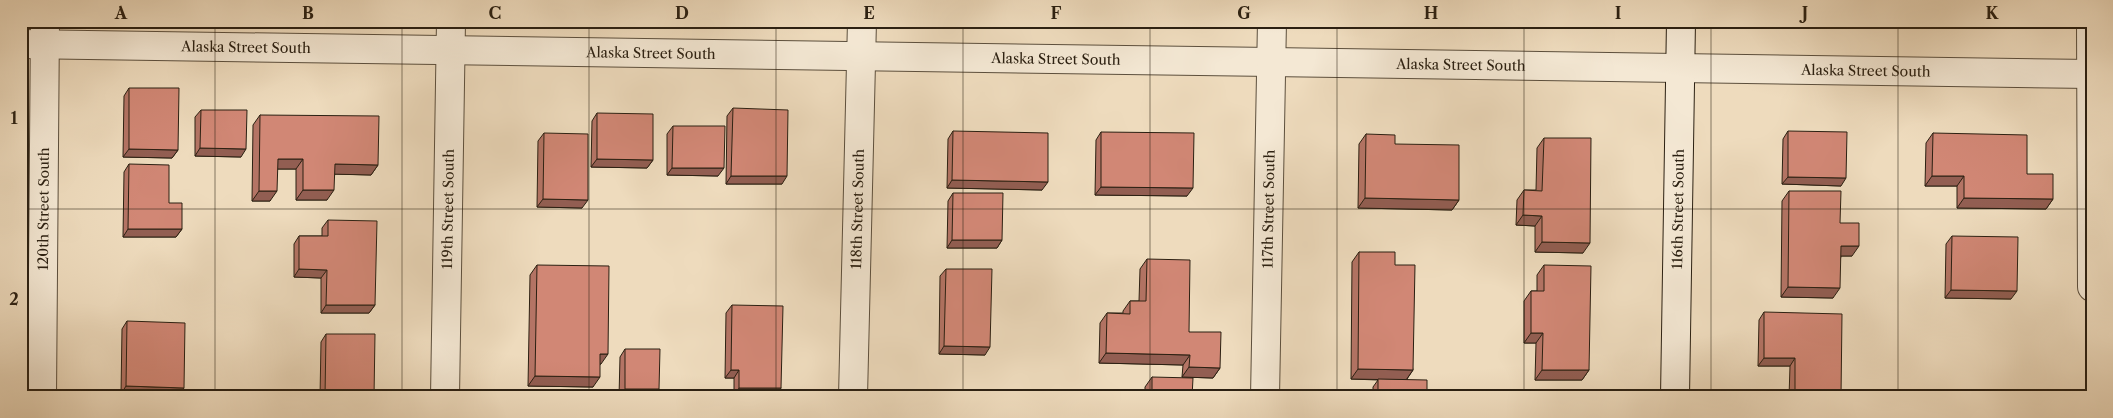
<svg xmlns="http://www.w3.org/2000/svg" width="2113" height="418" viewBox="0 0 2113 418" font-family="'Libre Caslon Text',serif">
	<rect width="100%" height="100%" fill="#eedbbd"/>
	<filter id="stains"><feTurbulence type="fractalNoise" baseFrequency=".004" numOctaves="4"/><feColorMatrix values="0 0 0 0 .2 0 0 0 0 .09 0 0 0 0 .02 0 0 0 .5 -.17"/></filter>
	<radialGradient id="worn" r=".72"><stop offset=".6" stop-color="#630" stop-opacity="0"/><stop offset="1" stop-color="#630" stop-opacity=".3"/></radialGradient>
	<g fill="none" stroke-linecap="round" stroke-linejoin="round">
		<defs>
			<g id="street">
				<path d="M2091,21L2092,287"/>
				<path id="s1" d="M21,44L2092,74"/>
				<path id="s2" d="M42,397L45,21"/>
				<path id="s3" d="M445,397L451,21"/>
				<path id="s4" d="M853,397L862,21"/>
				<path id="s5" d="M1265,397L1272,21"/>
			</g>
			<g id="secondary">
				<path id="s6" d="M1675,397L1681,21"/>
			</g>
		</defs>
		<use href="#street" stroke="#5c4f3d" stroke-width="30"/>
		<use href="#secondary" stroke="#2b2012" stroke-width="30"/>
		<use href="#street" stroke="#f4e8d4" stroke-width="28"/>
		<use href="#secondary" stroke="#f4e8d4" stroke-width="28"/>
	</g>
	<path fill="#b47465" stroke="#2b2012" d="M129,88L178,150L172,158L123,157L124,96Z
		M733,108L782,184H726L727,116Z
		M201,110L241,157L195,156V117Z
		M597,113L653,160L647,168L591,167L592,121Z
		M260,115L378,165L371,175L335,174L327,200H296V169H277L270,201H252L253,125Z
		M673,126L718,176L667,175V134Z
		M953,131L1042,190L947,188L948,139Z
		M1788,131L1841,186L1782,184L1783,139Z
		M1101,132L1187,196L1095,195L1096,140Z
		M544,133L582,208L537,207L538,141Z
		M1933,133L2027,174L2053,199L2046,209L1957,208V186H1925L1926,143Z
		M1366,134L1395,144L1459,200L1452,210L1358,208L1359,144Z
		M1544,138L1583,253L1535,252V226L1516,225L1517,200L1524,190H1536L1537,148Z
		M129,164L182,229L176,237H123L124,172Z
		M1789,191L1840,223L1852,256H1841L1833,298L1781,297L1782,201Z
		M953,193L1002,240L997,248H947L948,201Z
		M328,220L375,305L369,313H321V278L294,277V244L299,236H322V228Z
		M1952,236L2011,299L1945,298L1946,244Z
		M1359,252L1395,265L1413,370L1407,379L1427,397H1373V387L1378,380L1351,379L1352,262Z
		M1147,259L1189,332L1220,368L1213,378L1182,377L1183,365L1099,363L1100,323L1107,313H1123V311L1130,301H1139L1140,269Z
		M537,265L601,364H600L593,387L528,386L530,275Z
		M1544,265L1589,370L1582,380H1535L1536,343H1524V301L1531,291H1537V275Z
		M946,269L985,355L939,354L940,276Z
		M732,305L781,388L776,396H734V378H725L726,313Z
		M1764,312L1841,396L1840,397H1789L1790,366H1758L1759,320Z
		M127,321L179,396L121,394L122,329Z
		M326,334L374,397H320L321,342Z
		M625,349L659,389L654,397H619L620,357Z
		M1152,377L1192,397H1145V387Z"/>
	<path fill="#925e52" stroke="#2b2012" d="M200,148L246,149L241,157L195,156Z
		M129,149L178,150L172,158L123,157Z
		M278,159H303L296,169H271Z
		M597,159L653,160L647,168L591,167Z
		M335,164L378,165L371,175L328,174Z
		M672,168H724L718,176L667,175Z
		M731,176H787L782,184H726Z
		M1932,176H1964L1957,186H1925Z
		M1788,177L1846,178L1841,186L1782,184Z
		M952,180L1048,182L1042,190L947,188Z
		M1101,187L1193,188L1187,196L1095,195Z
		M303,190H334L327,200H296Z
		M259,191H277L270,201H252Z
		M1365,198L1459,200L1452,210L1358,208Z
		M1964,198L2053,199L2046,209L1957,208Z
		M543,199L588,200L582,208L537,207Z
		M1523,215L1542,216L1535,226L1516,225Z
		M128,229H182L176,237H123Z
		M952,240H1002L997,248H947Z
		M1542,242L1590,243L1583,253L1535,252Z
		M1841,246H1859L1852,256H1834Z
		M299,269L327,270L321,278L294,277Z
		M1788,287L1840,288L1833,298L1781,297Z
		M1951,290L2017,291L2011,299L1945,298Z
		M326,305H375L369,313H321Z
		M1531,333H1543L1536,343H1524Z
		M944,346L990,347L985,355L939,354Z
		M1106,353L1190,355L1183,365L1099,363Z
		M600,354H608L601,364H593Z
		M1764,358H1795L1790,366H1758Z
		M1189,367L1220,368L1213,378L1182,377Z
		M1358,369L1413,370L1406,380L1351,379Z
		M731,370H739L734,378H725Z
		M1542,370H1589L1582,380H1535Z
		M535,376L600,377L593,387L528,386Z
		M126,386L184,388L179,396L121,394Z
		M739,388H781L776,396H734Z
		M625,389H659L654,397H619Z
		M1795,395L1841,396L1840,397H1794Z"/>
	<path fill="#d18775" stroke="#2b2012" d="M129,88H179L178,150L129,149Z
		M733,108L788,110L787,176H731Z
		M201,110H247L246,149L200,148Z
		M597,113L653,114V160L597,159Z
		M260,115L379,116L378,165L335,164L334,190H303V159H278L277,191H259Z
		M673,126H725L724,168H672Z
		M953,131L1048,133V182L952,180Z
		M1788,131L1847,132L1846,178L1788,177Z
		M1101,132L1194,133L1193,188L1101,187Z
		M544,133L588,134V200L543,199Z
		M1933,133L2027,135V174H2053V199L1964,198V176H1932Z
		M1366,134L1395,135V144L1459,145V200L1365,198Z
		M1544,138H1591L1590,243L1542,242V216L1523,215L1524,190L1542,191Z
		M129,164L169,165V203H182V229H128Z
		M1789,191H1841L1840,223H1859V246H1841L1840,288L1788,287Z
		M953,193H1003L1002,240H952Z
		M328,220L377,221L375,305H326L327,270L299,269V236H328Z
		M1952,236L2018,237L2017,291L1951,290Z
		M1359,252H1395V265H1415L1413,370L1358,369Z
		M1147,259L1190,260L1189,332H1221L1220,368L1189,367L1190,355L1106,353L1107,313L1130,314V301H1146Z
		M537,265L609,266L608,354H600V377L535,376Z
		M1544,265L1591,266L1589,370H1542L1543,333H1531V291H1544Z
		M946,269H992L990,347L944,346Z
		M732,305L783,306L781,388H739V370H731Z
		M1764,312L1842,314L1841,396L1795,395V358H1764Z
		M127,321L185,323L184,388L126,386Z
		M326,334H375L374,397H325Z
		M625,349H660L659,389H625Z
		M1152,377L1193,378L1192,397H1152Z
		M1378,379L1427,380V397H1378Z"/>
	<path fill="none" stroke="#2b2012" stroke-width="1" stroke-opacity="0.55" d="M215,21V397M402,21V397M589,21V397M776,21V397M963,21V397M1150,21V397M1337,21V397M1524,21V397M1711,21V397M1898,21V397M21,209H2092"/>
	<g text-anchor="middle" stroke-width="4" stroke-linejoin="round" paint-order="stroke">
		<g font-size="14" fill="#2b2012" stroke="#f4e8d4">
			<text dy="5" stroke="none"><textPath href="#s1" startOffset="225">Alaska Street South</textPath></text>
			<text dy="5" stroke="none"><textPath href="#s1" startOffset="630">Alaska Street South</textPath></text>
			<text dy="5" stroke="none"><textPath href="#s1" startOffset="1035">Alaska Street South</textPath></text>
			<text dy="5" stroke="none"><textPath href="#s1" startOffset="1440">Alaska Street South</textPath></text>
			<text dy="5" stroke="none"><textPath href="#s1" startOffset="1845">Alaska Street South</textPath></text>
			<text dy="5" stroke="none"><textPath href="#s2" startOffset="188">120th Street South</textPath></text>
			<text dy="5" stroke="none"><textPath href="#s3" startOffset="188">119th Street South</textPath></text>
			<text dy="5" stroke="none"><textPath href="#s4" startOffset="188">118th Street South</textPath></text>
			<text dy="5" stroke="none"><textPath href="#s5" startOffset="188">117th Street South</textPath></text>
			<text dy="5" stroke="none"><textPath href="#s6" startOffset="188">116th Street South</textPath></text>
		</g>
	</g>
	<rect width="2113" height="418" fill="none" stroke="#eedbbd" stroke-width="55"/>
	<rect x="28" y="28" width="2058" height="362" fill="none" stroke="#2b2012" stroke-width="2"/>
	<g font-size="16" text-anchor="middle" font-weight="bold" fill="#2b2012">
		<text x="121" y="19">A</text>
		<text x="308" y="19">B</text>
		<text x="495" y="19">C</text>
		<text x="682" y="19">D</text>
		<text x="869" y="19">E</text>
		<text x="1056" y="19">F</text>
		<text x="1244" y="19">G</text>
		<text x="1431" y="19">H</text>
		<text x="1618" y="19">I</text>
		<text x="1805" y="19">J</text>
		<text x="1992" y="19">K</text>
		<text x="14" y="124">1</text>
		<text x="14" y="305">2</text>
	</g>
	<rect width="100%" height="100%" filter="url(#stains)"/>
	<rect width="100%" height="100%" fill="url(#worn)"/>
</svg>
